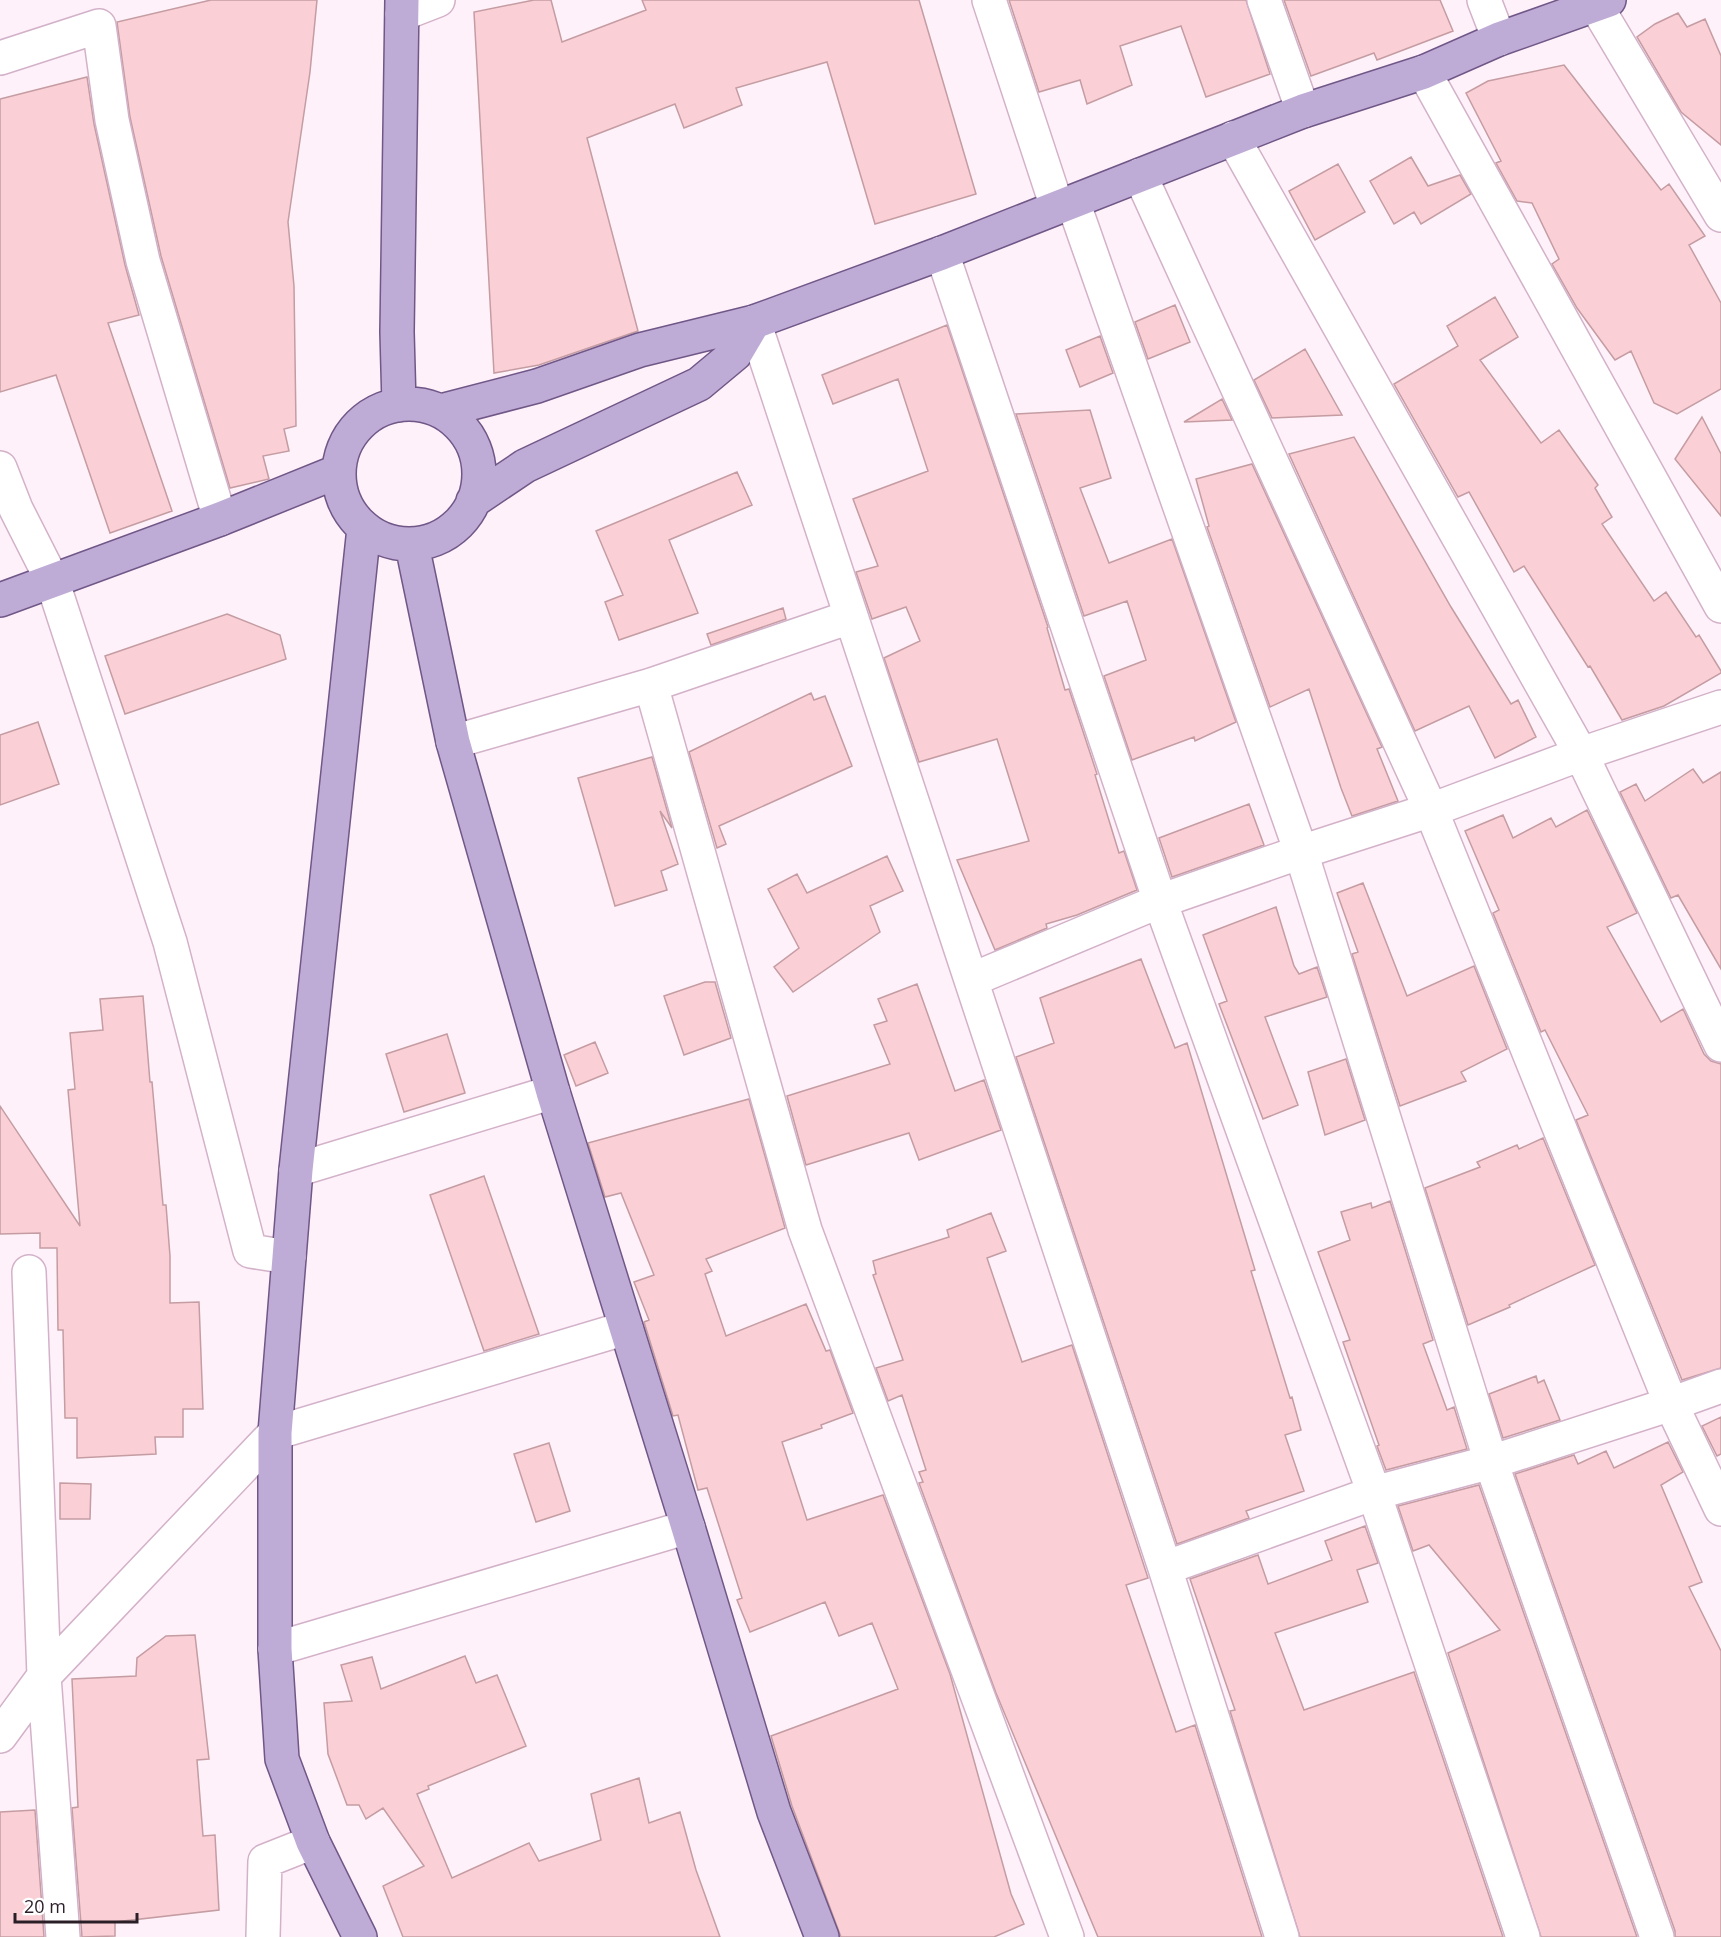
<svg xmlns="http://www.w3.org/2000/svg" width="1721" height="1937" viewBox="0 0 1721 1937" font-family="'Open Sans',sans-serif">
	<rect width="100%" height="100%" fill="#fef1fa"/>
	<path fill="#fad0d6" stroke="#c49ca2" stroke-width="1.5" d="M211,0H317L310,72L288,222L294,286L296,426L284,429L289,451L263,456L269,479L230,488L161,256L130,117L117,22Z
		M534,0H551L562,42L646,10L642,0H919L976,194L875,224L827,62L736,88L742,105L684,128L675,104L587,138L638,331L539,365L494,373L474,12Z
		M1009,0H1246L1270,74L1206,97L1181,26L1120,46L1132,85L1087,104L1080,80L1039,92Z
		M1284,0H1440L1453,31L1377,60L1374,53L1311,76Z
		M1678,13L1687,27L1705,19L1721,56V145L1681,112L1637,37L1655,24Z
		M1564,65L1661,190L1669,184L1705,236L1689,245L1721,303V389L1677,414L1654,403L1631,351L1615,360L1577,308L1552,264L1559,259L1532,203L1517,201L1496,163L1501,161L1466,93L1488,81Z
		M87,77L94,124L125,265L139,315L108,323L172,511L110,533L56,375L0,392V99Z
		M1411,157L1428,186L1460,175L1471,194L1421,224L1414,212L1394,224L1370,181Z
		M1338,164L1365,212L1315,240L1289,191Z
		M1495,297L1518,337L1480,360L1541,443L1559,430L1598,485L1595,488L1612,517L1602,524L1654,601L1666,592L1696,637L1699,635L1721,671V673L1664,706L1622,720L1590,666L1588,667L1524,566L1514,572L1469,492L1458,497L1394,384L1458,346L1447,326Z
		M1175,305L1190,342L1148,359L1135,322Z
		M947,325L1048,627L1047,628L1065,690L1069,689L1097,774L1095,775L1119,853L1124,851L1137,890L1077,915L1046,924L1047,928L995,950L957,860L1029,841L997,739L919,762L884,658L920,641L906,607L872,619L856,572L878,566L853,499L928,471L898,379L833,404L822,375Z
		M1100,336L1113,373L1080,387L1066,350Z
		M1305,349L1342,415L1272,418L1254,380Z
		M1222,399L1232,420L1184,422Z
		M1090,410L1111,478L1080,488L1109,563L1172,539L1236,722L1195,741L1194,737L1132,760L1104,676L1146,660L1127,601L1084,616L1016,414Z
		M1702,417L1721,454V516L1675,459Z
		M1354,437L1451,607L1511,704L1518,700L1536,737L1495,758L1469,706L1415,731L1289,454Z
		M1252,464L1382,747L1377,749L1398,801L1352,816L1341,788L1309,689L1270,707L1207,527L1209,526L1196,479Z
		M737,472L752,505L669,540L698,613L619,640L605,602L623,595L596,531Z
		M783,608L786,619L711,645L707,634Z
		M227,614L280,635L286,659L125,714L105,656Z
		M811,693L814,700L825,696L852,766L719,826L726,844L717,848L689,752Z
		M38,722L59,784L0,805V735Z
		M652,757L672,828L660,811L678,864L661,871L667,890L615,906L578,778Z
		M1693,769L1703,783L1721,772V969L1678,895L1671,898L1620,792L1636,784L1645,801Z
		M1249,804L1264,845L1172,877L1159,838Z
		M1587,810L1637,913L1607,927L1661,1022L1683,1009L1704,1054L1711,1061L1721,1064V1368L1682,1380L1576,1120L1588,1115L1545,1030L1541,1032L1493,913L1499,910L1465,831L1503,815L1513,838L1551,818L1556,827Z
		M887,856L903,891L870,906L880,932L793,992L774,967L799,948L768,889L797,874L807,893Z
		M1363,883L1407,996L1474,966L1507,1049L1461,1072L1466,1081L1400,1106L1352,954L1358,952L1337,893Z
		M1276,907L1294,966L1299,974L1317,967L1327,997L1265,1017L1298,1105L1263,1119L1219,1004L1227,1001L1203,935Z
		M1141,959L1175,1048L1187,1043L1255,1270L1251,1271L1290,1398L1292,1397L1301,1430L1285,1435L1304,1491L1246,1511L1249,1518L1177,1544L1016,1057L1054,1043L1040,998Z
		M705,982H715L731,1038L684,1055L664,996Z
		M917,984L955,1091L984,1080L1001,1130L919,1160L909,1133L806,1165L787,1096L890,1064L874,1025L887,1021L878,999Z
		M143,996L150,1082H152L163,1205H166L170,1256V1303L199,1302L203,1409H183V1437H155L156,1454L77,1458V1418H65L63,1330H58L57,1248H40V1233L0,1234V1106L80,1226L68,1090L75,1089L70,1033L103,1030L100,999Z
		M447,1034L465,1093L404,1112L386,1054Z
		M595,1042L608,1073L576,1086L564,1055Z
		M1346,1059L1365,1120L1325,1135L1308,1072Z
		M749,1099L785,1228L706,1259L712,1271L705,1274L726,1336L806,1304L826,1351L830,1350L853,1413L821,1425L822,1428L782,1442L807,1520L883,1495L950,1674L1011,1894L1024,1924L994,1937H841L792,1806L771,1736L898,1689L872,1623L839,1636L825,1602L750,1632L737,1600L742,1598L707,1488L698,1490L678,1415L673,1416L644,1322L649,1320L634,1282L654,1275L621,1193L605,1197L588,1143Z
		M1543,1138L1595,1265L1509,1305L1510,1307L1468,1325L1425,1188L1480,1167L1477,1162L1517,1145L1519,1149Z
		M484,1176L539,1334L484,1351L430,1195Z
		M1390,1201L1433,1340L1423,1344L1447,1410L1454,1407L1467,1449L1386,1470L1377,1446L1379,1445L1343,1342L1350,1340L1318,1252L1350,1240L1341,1212L1371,1203L1372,1208Z
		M991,1213L1006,1251L987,1258L1022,1362L1072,1345L1148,1578L1126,1585L1176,1732L1195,1725L1262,1937H1098L996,1693L919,1483L923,1482L919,1472L926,1470L902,1395L888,1401L876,1368L903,1360L873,1275L876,1274L873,1261L949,1237L947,1230Z
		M1536,1376L1538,1383L1544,1380L1560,1420L1503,1438L1489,1394Z
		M1721,1417V1454L1717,1456L1702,1426Z
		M1668,1442L1683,1472L1661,1485L1702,1582L1689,1587L1721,1651V1937H1675V1931L1515,1474L1574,1455L1578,1464L1606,1451L1614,1468Z
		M549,1443L570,1511L536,1522L514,1454Z
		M60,1483L91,1484L90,1519H60Z
		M1479,1485L1637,1937H1541L1448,1653L1500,1630L1429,1545L1413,1551L1398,1506Z
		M1365,1526L1378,1563L1357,1570L1368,1602L1275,1633L1304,1710L1414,1672L1503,1937H1300L1230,1711L1235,1710L1190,1579L1258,1555L1268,1584L1332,1560L1325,1541Z
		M195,1635L209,1759L197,1760L203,1836L215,1835L219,1910L115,1922V1936L82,1937L72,1808L78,1807L72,1679L136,1676L137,1658L166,1636Z
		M465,1656L476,1683L497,1675L526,1746L428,1786L429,1789L417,1794L452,1878L529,1843L539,1861L601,1840L591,1794L639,1778L649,1823L680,1812L696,1870L720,1937H403L383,1886L424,1866L383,1808L366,1819L359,1805H347L328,1754L324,1703L352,1701L341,1665L372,1657L381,1689Z
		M35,1810L44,1937H0V1812Z"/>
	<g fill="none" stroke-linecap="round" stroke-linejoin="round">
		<defs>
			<path id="minor" d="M989,0L1057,207
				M1264,0L1303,111
				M1484,0L1499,39
				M1595,4L1721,215
				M402,14L438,0
				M0,58L99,26L112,120L143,261L220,519
				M1424,72L1721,606
				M1233,138L1581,754L1721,1045
				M1140,175L1431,810L1671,1404L1721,1509
				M1073,202L1301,852L1491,1462L1657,1937
				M942,253L1160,901L1374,1493L1523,1937
				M754,322L1165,1568L1282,1937
				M0,468L16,509L52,580L170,942L250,1251L289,1257
				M651,685L805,1230L1067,1937
				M453,742L651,685L850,617
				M971,980L1160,901L1301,852L1431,810L1581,754L1721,707
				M296,1170L553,1092
				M29,1272L44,1676L63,1937
				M1165,1568L1374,1493L1491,1462L1671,1404L1721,1386
				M275,1649L688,1527
				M0,1736L44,1676L275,1433L626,1328
				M263,1937L265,1861L313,1842"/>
			<path id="major" d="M339 474a70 70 0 1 1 140 0a70 70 0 1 1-140 0Z
				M399,405L397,332L402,0
				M441,411L537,386L640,350L754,322L942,253L1303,111L1424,72L1499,39L1609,0
				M473,501L525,466L699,384L735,354L754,322
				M412,545L453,742L553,1092L688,1527L774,1812L822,1937
				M0,600L220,519L339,471
				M360,1937L313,1842L282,1759L275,1649V1433L296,1170L364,528"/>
		</defs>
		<use href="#minor" stroke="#d3b2c9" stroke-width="36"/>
		<use href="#major" stroke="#705787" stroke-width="36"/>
		<use href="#minor" stroke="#fff" stroke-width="33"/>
		<use href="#major" stroke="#bfacd6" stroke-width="33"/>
	</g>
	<path d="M15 1913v9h122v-9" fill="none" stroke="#2a1e27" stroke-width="3"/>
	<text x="24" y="1913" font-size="18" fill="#2a1e27" stroke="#ffffff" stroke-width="4.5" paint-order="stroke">20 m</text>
</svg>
